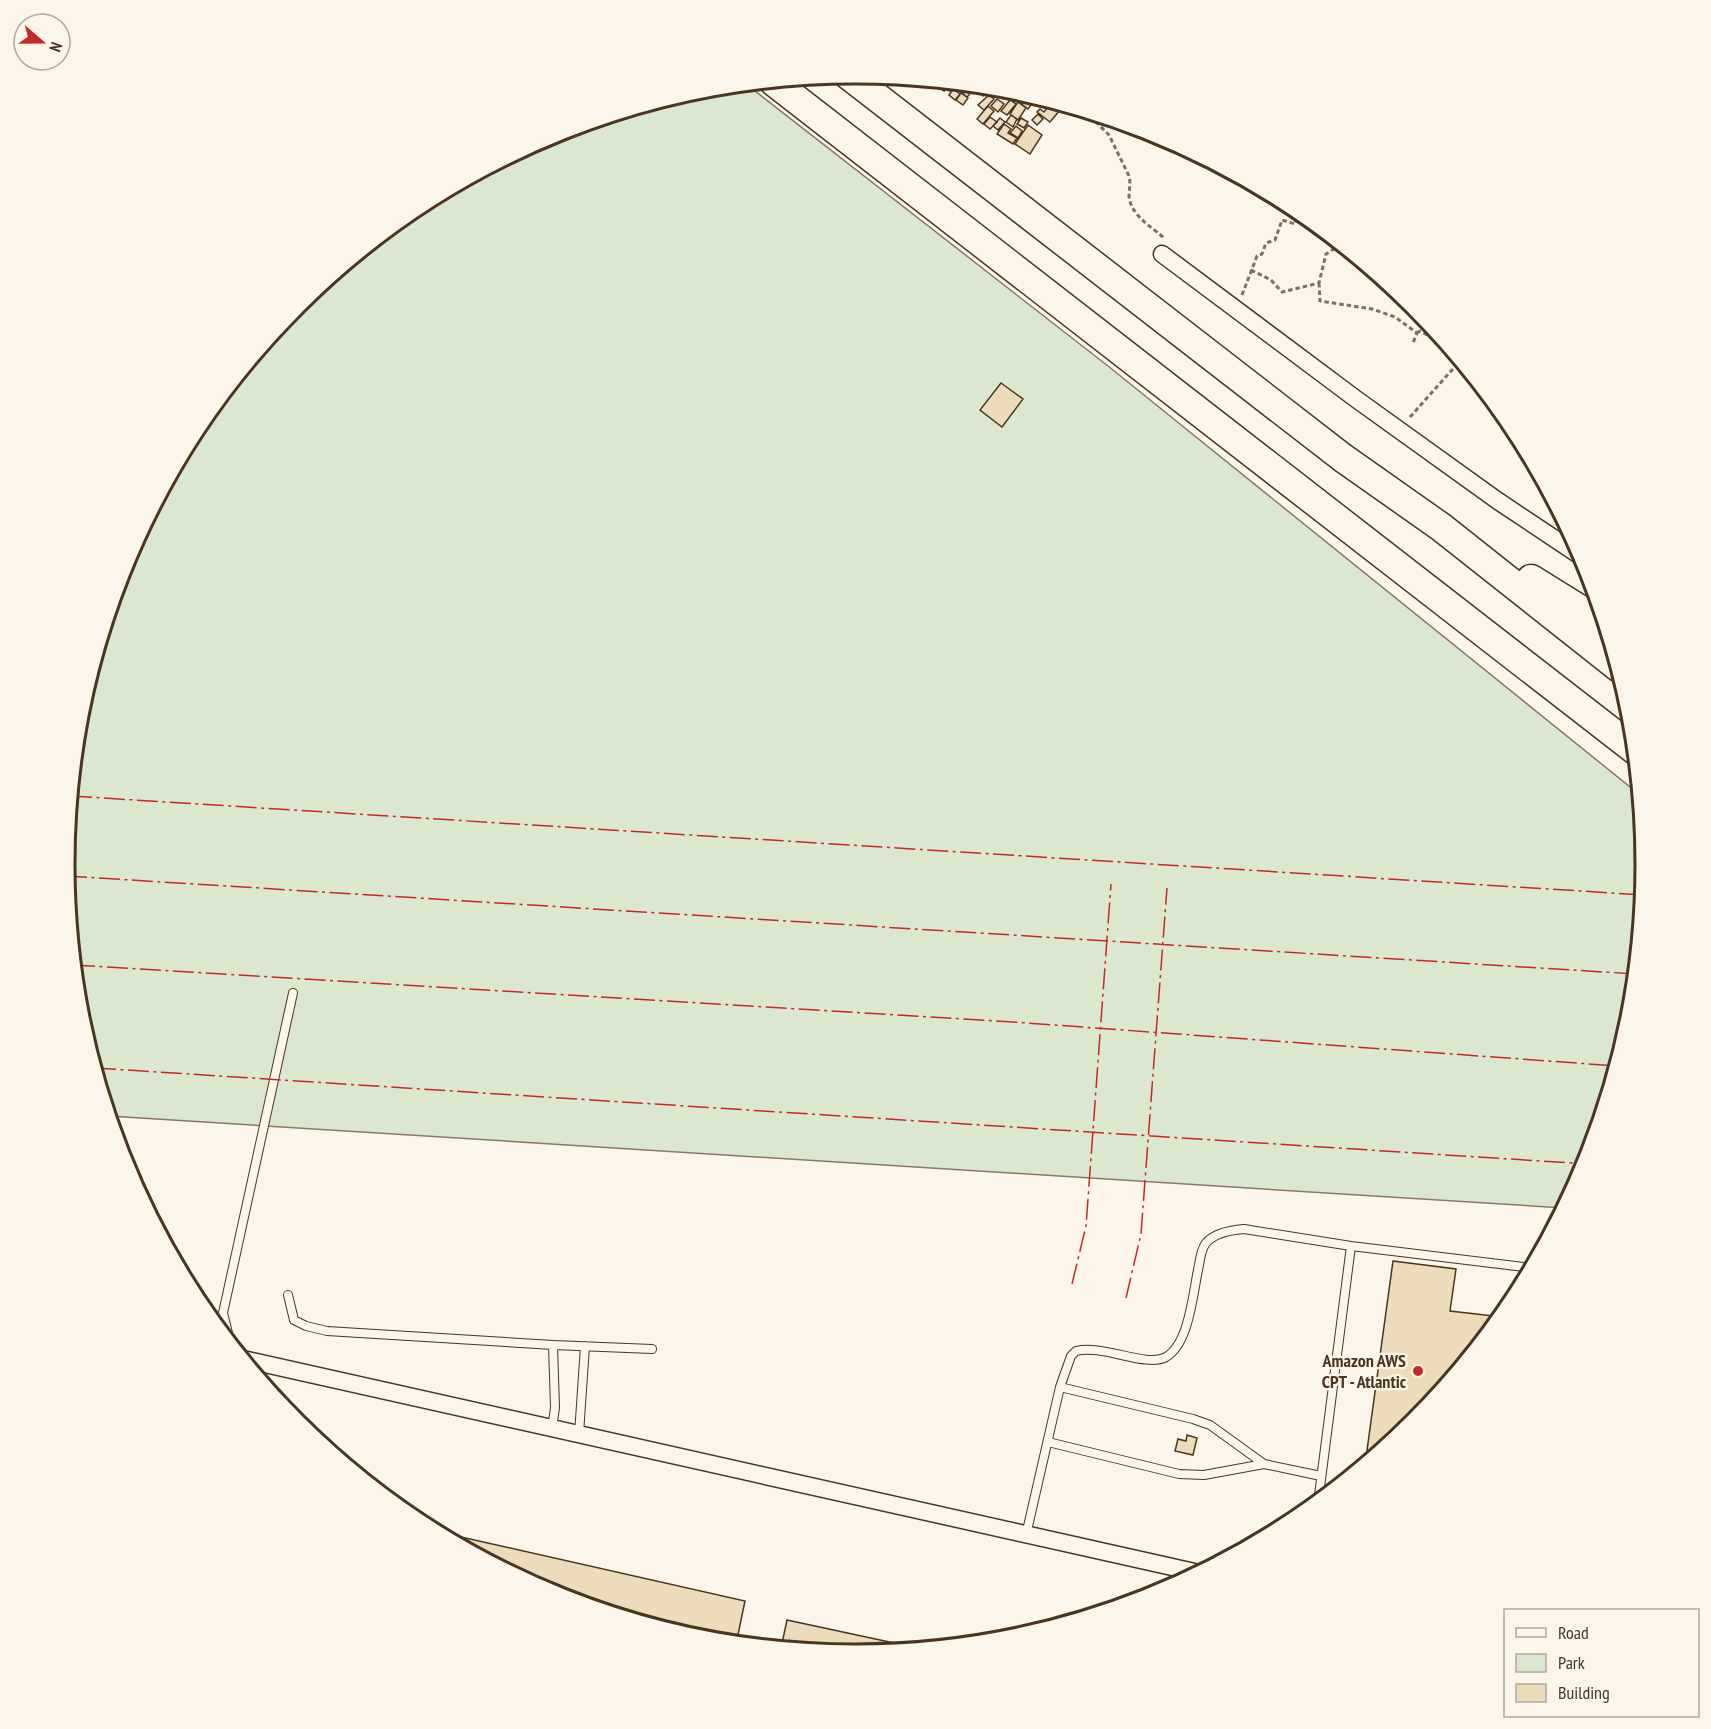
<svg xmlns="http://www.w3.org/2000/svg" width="1711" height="1729" viewBox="0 0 1711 1729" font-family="'PT Sans Narrow',sans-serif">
	<rect width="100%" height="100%" fill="#fbf6e9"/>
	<path fill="#dce7d0" stroke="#887966" stroke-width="1.5" d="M746,84L1108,366L1640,795L1646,865L1631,1019L1586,1168L1564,1208L109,1116L80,1018L65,864L80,710L125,561L198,425L296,305L416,207L553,134L702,89Z"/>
	<path fill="#ecdcbc" stroke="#4a3520" stroke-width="1.5" d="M937,81L955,83L949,91L946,89L944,91L936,85L938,83Z
		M956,83L964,84L959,90L954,86Z
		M968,85L977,86L967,97L961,92Z
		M981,86L990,87L983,96L977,91Z
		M999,88L1010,89L1021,92L1014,101Z
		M953,89L960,94L955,100L949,95Z
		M961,93L968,98L963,105L956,100Z
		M1026,94L1037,97L1028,109L1019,102Z
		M989,95L994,99L984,110L978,105Z
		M997,99L1004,104L998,112L991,106Z
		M1010,100L1016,104L1007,115L1001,111Z
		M1052,101L1069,107L1064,112Z
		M1018,102L1026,108L1018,120L1010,114Z
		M1051,103L1060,110L1050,122L1037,112L1040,109L1044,112Z
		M988,106L994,111L983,124L977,119Z
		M1038,114L1043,119L1037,125L1032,120Z
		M1011,115L1017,119L1013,127L1006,122Z
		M990,117L997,122L990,129L984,124Z
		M1000,118L1005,122L998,130L993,126Z
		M1021,118L1028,122L1024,128L1017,124Z
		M1004,124L1011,129L1008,133L1017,138L1013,144L997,134Z
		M1028,125L1042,135L1030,154L1015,144Z
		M1016,126L1022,131L1018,138L1010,133Z
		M1001,383L1023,399L1002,427L980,410Z
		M1393,1261L1456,1269L1450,1311L1503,1317L1415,1424L1365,1465Z
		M1187,1435L1197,1438L1193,1455L1175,1451L1178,1439L1186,1441Z
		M430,1530L745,1601L736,1644L701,1640L552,1595Z
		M787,1620L922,1649L855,1655L781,1648Z"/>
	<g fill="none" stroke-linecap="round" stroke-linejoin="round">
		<defs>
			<path id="service" d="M288,1295L294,1320L306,1326L327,1331L553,1345
				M223,1313L228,1333L227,1339
				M216,1327L223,1313L293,993
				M1060,1387L1193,1419L1210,1425L1264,1464
				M552,1428L555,1408L553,1345L652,1349
				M579,1434L585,1346
				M1048,1442L1179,1474L1204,1475L1264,1464L1321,1476
				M1318,1503L1351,1246
				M1026,1535L1060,1387L1071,1356L1076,1351C1103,1344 1146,1368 1166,1357C1190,1343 1193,1291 1199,1265C1200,1258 1202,1248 1206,1243C1214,1233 1232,1230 1244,1229L1351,1246L1532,1268"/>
			<path id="minor" d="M1162,254L1356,399L1498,501L1585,559
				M243,1359L1199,1573"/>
			<path id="motorway" d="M847,74L1343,458L1441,527L1618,667
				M774,82L1635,750
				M1531,579L1605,625"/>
		</defs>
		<use href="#service" stroke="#4a3520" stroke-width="10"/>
		<use href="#minor" stroke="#4a3520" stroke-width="19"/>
		<use href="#motorway" stroke="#4a3520" stroke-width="31"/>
		<path stroke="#7f6f5c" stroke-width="3" stroke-dasharray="4.5 3" stroke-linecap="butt" d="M1085,111L1109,135L1129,176C1131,184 1129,189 1129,196C1131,216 1151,226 1164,238
			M1251,270L1271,280L1282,292L1319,283L1326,254L1334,249L1350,252
			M1319,283L1320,301L1372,309L1395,317L1417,333L1413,343
			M1242,295L1257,256L1262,254L1266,243L1275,240L1282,220L1295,224L1298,210
			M1417,333L1420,331L1449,347
			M1410,417L1460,361"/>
		<use href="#service" stroke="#fbf6e9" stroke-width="8"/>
		<use href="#minor" stroke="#fbf6e9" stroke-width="16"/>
		<use href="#motorway" stroke="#fbf6e9" stroke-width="28"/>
		<path stroke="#c62828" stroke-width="1.5" stroke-dasharray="21 4.5 3 4.5" stroke-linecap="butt" d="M71,796L1644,895
			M66,876L1636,974
			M74,965L1013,1022L1617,1066
			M95,1068L1587,1164
			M1072,1284L1086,1226L1111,884
			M1126,1298L1141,1234L1167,888"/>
	</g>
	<circle fill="#c62828" stroke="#fbf6e9" stroke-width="2" cx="1418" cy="1371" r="6"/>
	<g text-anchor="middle" stroke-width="4.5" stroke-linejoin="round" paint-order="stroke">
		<g font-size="18" font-weight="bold" fill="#4a3520" stroke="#fbf6e9" text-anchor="end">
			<text x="1406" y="1367">Amazon AWS<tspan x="1406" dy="21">CPT - Atlantic</tspan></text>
		</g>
	</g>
	<path d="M0 0H1711V1729H0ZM75 864a780 780 0 1 1 1560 0a780 780 0 1 1-1560 0Z" fill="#fbf6e9" fill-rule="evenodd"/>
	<path fill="none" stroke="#4a3520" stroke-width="3" d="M75 864a780 780 0 1 1 1560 0a780 780 0 1 1-1560 0Z"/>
	<rect x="1504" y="1609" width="195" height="108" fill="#fbf6e9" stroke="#b4a999" stroke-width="1.5"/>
	<rect x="1516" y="1628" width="30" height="9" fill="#fbf6e9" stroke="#b4a999" stroke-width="1.5"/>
	<text x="1558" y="1639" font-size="18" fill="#4a3520">Road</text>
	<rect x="1516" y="1654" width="30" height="18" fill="#dce7d0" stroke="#b4a999" stroke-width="1.5"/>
	<text x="1558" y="1669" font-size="18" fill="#4a3520">Park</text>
	<rect x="1516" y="1684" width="30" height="18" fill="#ecdcbc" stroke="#b4a999" stroke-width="1.5"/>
	<text x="1558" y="1699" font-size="18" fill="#4a3520">Building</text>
	<g transform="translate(42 42) rotate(110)"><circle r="28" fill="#fbf6e9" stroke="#b4a999" stroke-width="1.5"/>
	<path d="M0-4.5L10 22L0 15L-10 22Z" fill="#c62828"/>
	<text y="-9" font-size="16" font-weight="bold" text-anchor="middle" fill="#4a3520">N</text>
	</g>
</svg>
